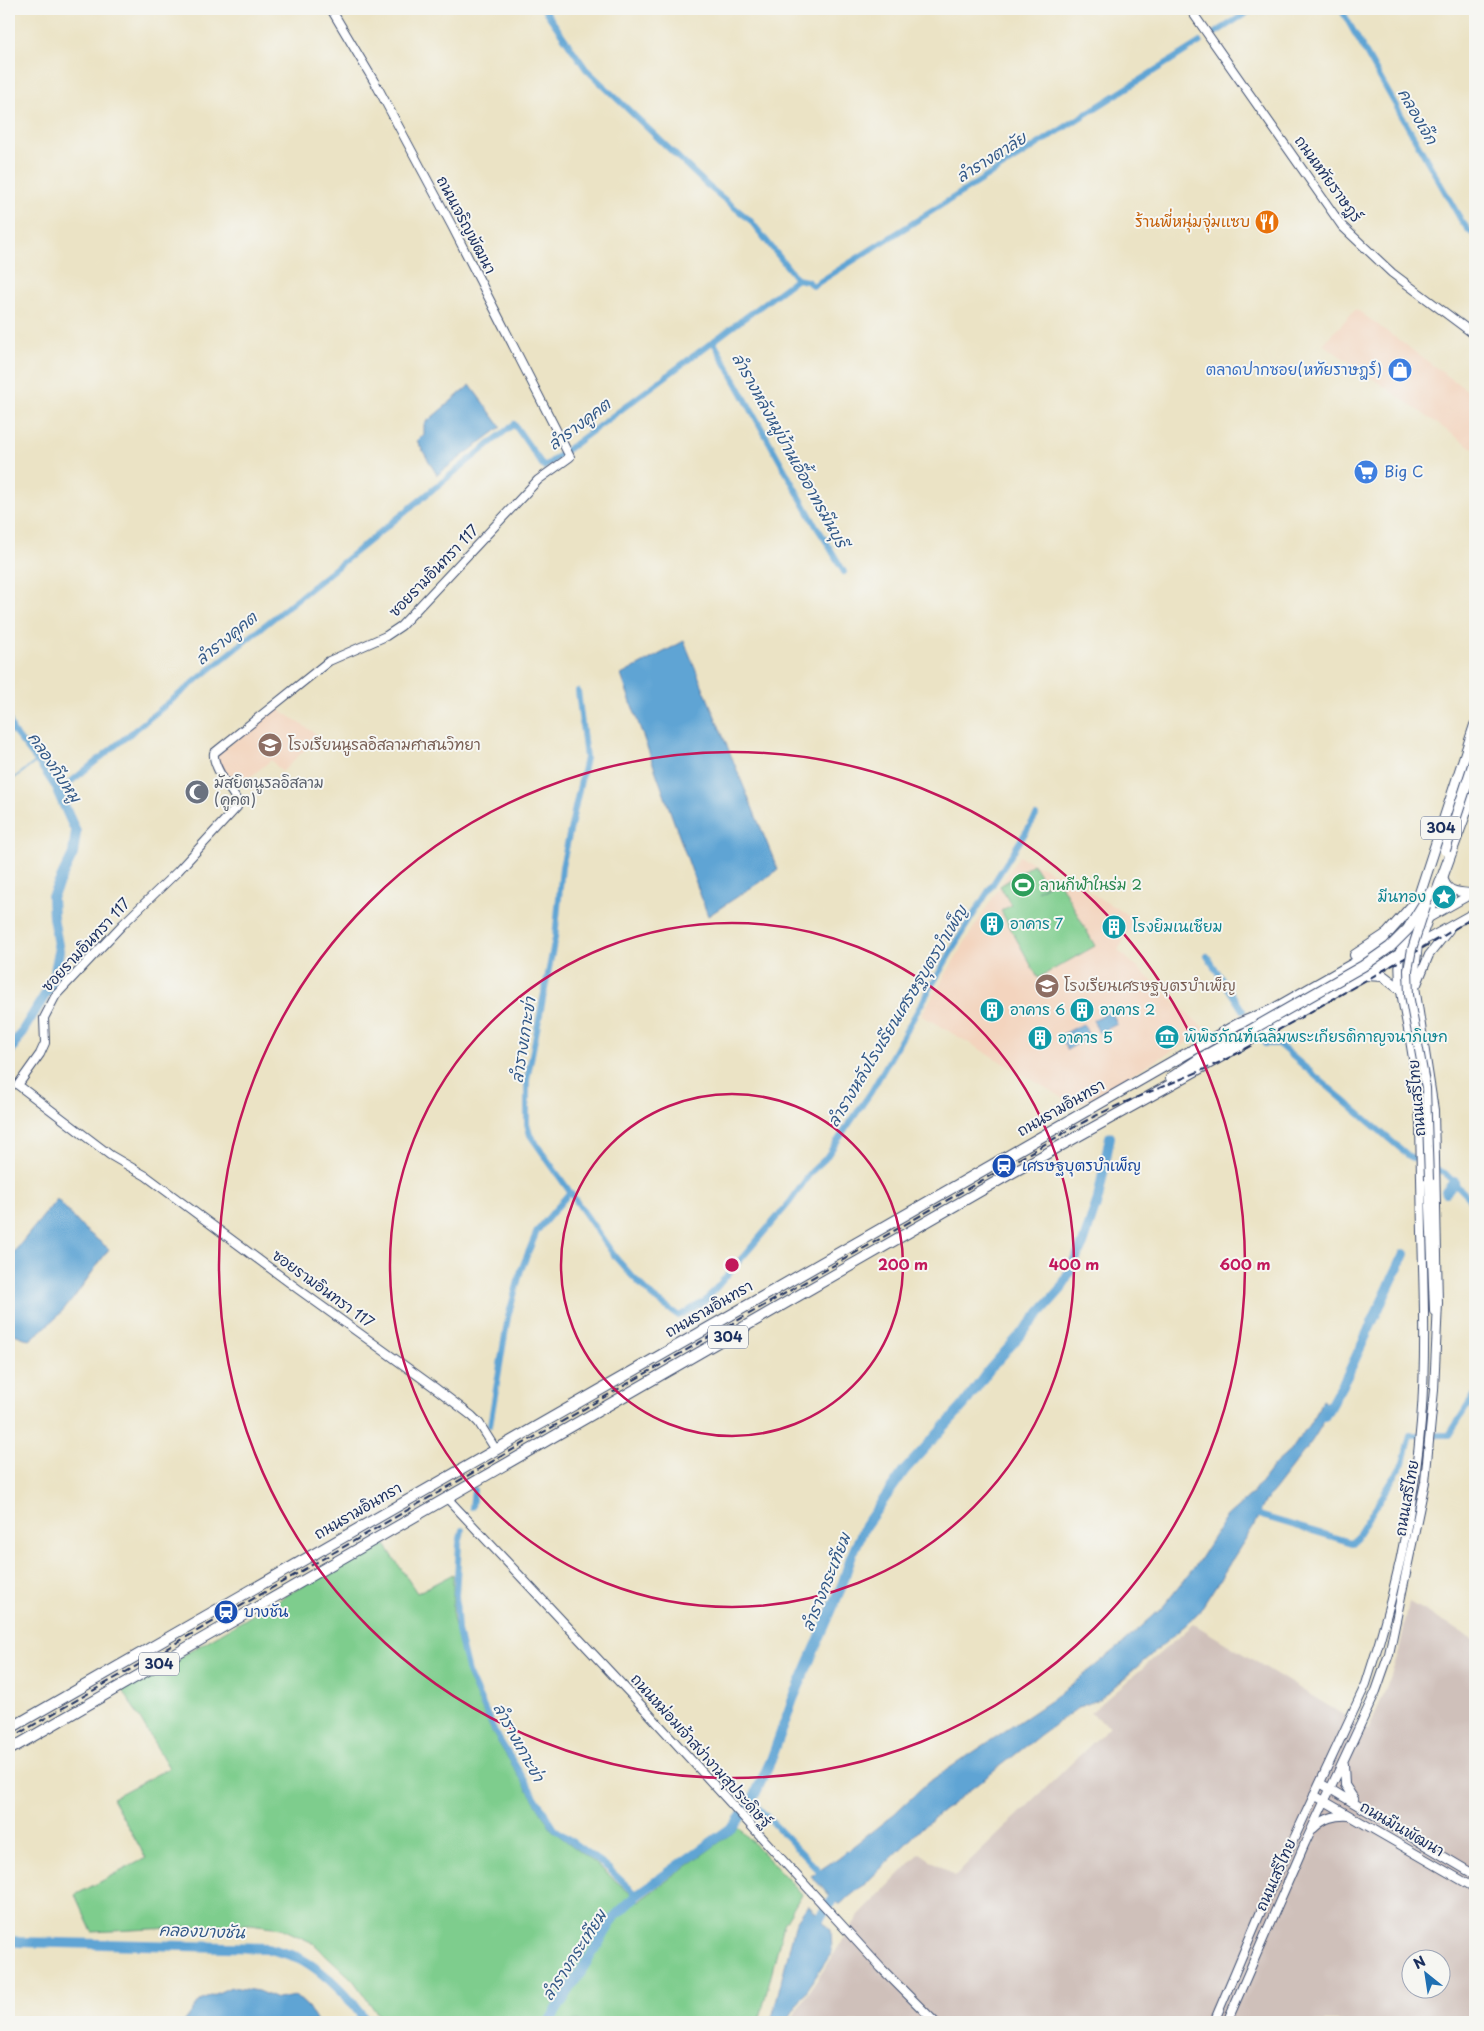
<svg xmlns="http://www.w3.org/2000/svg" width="1484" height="2031" viewBox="0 0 1484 2031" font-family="'Playpen Sans','Playpen Sans Thai',sans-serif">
	<rect width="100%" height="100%" fill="#f6f6f2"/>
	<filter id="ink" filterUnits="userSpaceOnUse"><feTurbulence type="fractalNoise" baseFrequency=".02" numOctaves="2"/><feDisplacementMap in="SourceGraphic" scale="10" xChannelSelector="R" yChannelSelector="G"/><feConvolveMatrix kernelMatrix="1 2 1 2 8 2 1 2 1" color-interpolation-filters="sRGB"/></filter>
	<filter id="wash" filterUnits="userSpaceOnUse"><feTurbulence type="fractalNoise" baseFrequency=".0096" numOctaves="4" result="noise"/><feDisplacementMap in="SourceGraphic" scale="20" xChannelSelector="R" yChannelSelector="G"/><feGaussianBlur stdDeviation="1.12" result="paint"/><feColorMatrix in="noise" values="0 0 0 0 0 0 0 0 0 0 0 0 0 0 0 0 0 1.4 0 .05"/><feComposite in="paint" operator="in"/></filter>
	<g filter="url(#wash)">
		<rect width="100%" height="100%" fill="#ebe3c5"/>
		<path fill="#f3d4be" d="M1356,309L1475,396V450L1323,344Z
			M277,708L319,736L282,772L271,760L236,789L217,759L218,754Z
			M1019,856L1069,880L1136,920L1118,950L1207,1031L1077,1106L921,1015L971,932Z"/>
		<path fill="#cfc0ba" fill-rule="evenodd" d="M1409,1602L1475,1640V2022H792V2018L858,1917L920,1853L955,1876L1110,1726L1090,1713L1194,1624L1368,1730L1386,1689L1399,1652ZM1412,1958H1442V1988H1412Z"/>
		<path fill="#7ecd8d" stroke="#4c7e76" d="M1033,864L1046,885L1037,891L1058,879L1095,946L1038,978L1001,911L1011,905L1000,886Z
			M382,1540L417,1593L453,1574V1618L467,1676L493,1734L553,1831L595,1863L639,1901L739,1828L802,1894L784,1924L759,2022H383L353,1980L313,1943L281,1928L250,1924L92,1932L75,1895L146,1858L112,1798L169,1768L123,1690Z"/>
		<path fill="#5ea4d4" stroke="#3c6a99" d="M470,385L501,427L437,475L417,441L424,434V424Z
			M684,641L778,870L708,916L621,675Z
			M1111,1011L1117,1024L1099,1033L1093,1020Z
			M1083,1024L1090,1037L1067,1050L1059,1036Z
			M57,1199L83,1228L109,1249L73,1299L56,1318L30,1340L9,1332V1258Z
			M1322,1400L1333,1407L1312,1441L1265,1502L1253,1527L1197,1615L1100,1699L1079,1707L1039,1736L925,1825L865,1884L839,1905L811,1876L838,1858L894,1814L927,1783L1056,1697L1120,1646L1162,1608L1196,1565L1227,1516L1252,1494L1274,1465L1292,1449L1315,1416Z
			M808,1905L831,1930L832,1952L786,2022H771L796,1922Z
			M231,1987L258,1991L277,1999L296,1996L308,2007L317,2022H184L200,2001Z"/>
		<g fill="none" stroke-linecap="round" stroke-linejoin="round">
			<path stroke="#5ea4d4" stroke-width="2" d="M9,782L37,761"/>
			<path stroke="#5ea4d4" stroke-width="6" d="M1341,9L1461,220L1469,231L1475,235
				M1215,33L1253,9
				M797,279L807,281L813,286L1200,42
				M713,341L816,526L824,538L844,572
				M9,719L13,731L37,761L58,792L514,424L544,467L797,279L750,220L708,186L586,69L544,9
				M1207,956L1243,1011
				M1263,1041L1265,1044H1278L1409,1156L1424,1163
				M1433,1168L1445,1173L1475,1204
				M570,1192L616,1258L632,1276L654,1298L679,1316L705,1301L790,1202L811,1172L825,1159L871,1092L963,931L1036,816
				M490,1425L508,1317L521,1270L537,1231L570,1192L530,1135L527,1124V1080L555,938L562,867L586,758L578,691
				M472,1507L474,1490
				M1252,1513L1353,1543L1403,1463L1410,1435H1449L1475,1394
				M462,1530L459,1544L456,1595L458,1631L468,1672L495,1732L555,1829L608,1868L637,1895
				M752,1801L824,1876"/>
			<path stroke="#5ea4d4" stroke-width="10" d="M9,1053L53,982L59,951L53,917L52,897L73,854L76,832L58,792
				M1446,1192L1454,1182
				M1324,1417L1347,1376L1404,1254
				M813,1929L815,1924L840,1889
				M9,1940L18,1942L267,1948C278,1952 291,1954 301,1959C326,1973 351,1998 366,2022
				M549,2022L616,1915L637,1895L734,1826L752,1801L771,1760L793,1699L841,1588L851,1557L865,1526L904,1471L963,1406L989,1370L1061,1289L1083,1244L1098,1199L1110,1137"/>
		</g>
	</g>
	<g filter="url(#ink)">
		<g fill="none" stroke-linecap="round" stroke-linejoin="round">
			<defs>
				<path id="secondary" d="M331,9L378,88L452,226L570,457L538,480L401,626L386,636L329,661L214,753C212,766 231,790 238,802L237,807L178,871L123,924L56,995L44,1018L45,1043L40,1054L18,1085L110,1155L146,1176L298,1289L434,1387L472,1416L479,1423L496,1450
					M1190,9L1342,226L1392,273L1475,335
					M1443,875C1445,892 1457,892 1471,893
					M1427,919L1475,892
					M1417,984L1429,955L1449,930
					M1429,1180L1434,1311
					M447,1498L641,1705L881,1968L935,2022
					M1344,1764L1345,1785L1354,1799
					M1320,1783L1475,1875
					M1314,1795L1475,1888
					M1313,1829C1324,1818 1334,1815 1350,1816
					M1214,2022L1270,1890L1366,1684C1394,1600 1414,1510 1421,1422C1426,1359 1424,1296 1422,1233C1421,1196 1421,1159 1420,1123C1418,1095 1415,1068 1410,1040C1405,1012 1397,984 1400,954
					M1227,2022L1305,1843L1376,1691L1389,1654L1425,1482L1434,1390L1438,1303L1434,1110L1414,980L1418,944L1475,912"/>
				<path id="highway" d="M1400,954L1475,725
					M1355,955L1387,934L1412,906
					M1366,975L1383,976L1400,989
					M1171,1078L1201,1058L1249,1031
					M9,1729L1238,1024L1272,1010L1388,944
					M9,1750L1008,1175L1215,1060L1418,944L1475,787"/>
			</defs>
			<use href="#secondary" stroke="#3a4a6d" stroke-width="10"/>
			<use href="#highway" stroke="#3a4a6d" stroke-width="12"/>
			<use href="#secondary" stroke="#fff" stroke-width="8"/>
			<use href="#highway" stroke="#fff" stroke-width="10"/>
			<path stroke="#1b2f5e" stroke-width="2" stroke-dasharray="8 4" stroke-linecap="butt" d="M9,1739L1080,1124C1131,1096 1187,1080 1238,1053L1442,937L1475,916"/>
			<defs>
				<path id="secondary-bridge" d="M1426,906L1412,949L1408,970L1409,995L1426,1088L1429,1180"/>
				<path id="highway-bridge" d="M1445,850L1475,759
					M1249,1031L1363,966L1390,947L1408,929L1431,892"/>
			</defs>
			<use href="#secondary-bridge" stroke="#3a4a6d" stroke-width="10" stroke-linecap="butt"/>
			<use href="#highway-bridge" stroke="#3a4a6d" stroke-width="12" stroke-linecap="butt"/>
			<use href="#secondary-bridge" stroke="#fff" stroke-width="8"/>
			<use href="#highway-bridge" stroke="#fff" stroke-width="10"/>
		</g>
	</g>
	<g fill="none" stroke="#c2185b" stroke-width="2.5">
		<circle cx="732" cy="1265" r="171"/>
		<circle cx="732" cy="1265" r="342"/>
		<circle cx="732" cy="1265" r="513"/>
	</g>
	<defs>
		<symbol id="restaurant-disc" viewBox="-11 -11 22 22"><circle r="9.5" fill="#e8710a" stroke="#f6f6f2"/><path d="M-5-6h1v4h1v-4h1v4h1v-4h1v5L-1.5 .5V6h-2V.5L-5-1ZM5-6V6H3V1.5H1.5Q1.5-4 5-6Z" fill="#fff"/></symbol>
		<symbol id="shop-disc" viewBox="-11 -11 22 22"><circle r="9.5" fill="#3f7fe0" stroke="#f6f6f2"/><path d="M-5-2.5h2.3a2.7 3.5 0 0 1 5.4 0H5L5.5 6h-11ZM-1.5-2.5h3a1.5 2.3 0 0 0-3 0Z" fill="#fff"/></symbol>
		<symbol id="supermarket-disc" viewBox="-11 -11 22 22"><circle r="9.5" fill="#3f7fe0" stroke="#f6f6f2"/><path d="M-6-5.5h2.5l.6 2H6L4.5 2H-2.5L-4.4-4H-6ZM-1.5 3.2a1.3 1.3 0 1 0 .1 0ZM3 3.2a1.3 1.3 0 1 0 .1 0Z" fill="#fff"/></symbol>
		<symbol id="school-disc" viewBox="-11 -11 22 22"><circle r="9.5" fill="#8d6e63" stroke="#f6f6f2"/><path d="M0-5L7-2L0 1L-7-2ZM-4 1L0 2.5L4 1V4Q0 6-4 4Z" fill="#fff"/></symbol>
		<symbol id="mosque-disc" viewBox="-11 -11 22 22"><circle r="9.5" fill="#6b7280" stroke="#f6f6f2"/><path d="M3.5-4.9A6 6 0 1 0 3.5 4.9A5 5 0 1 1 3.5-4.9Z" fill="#fff"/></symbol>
		<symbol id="stadium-disc" viewBox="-11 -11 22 22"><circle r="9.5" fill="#2e9e5b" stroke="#f6f6f2"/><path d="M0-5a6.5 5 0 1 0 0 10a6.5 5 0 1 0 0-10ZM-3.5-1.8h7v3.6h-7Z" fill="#fff"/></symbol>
		<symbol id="sight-disc" viewBox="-11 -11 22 22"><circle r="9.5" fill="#0f9aa8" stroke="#f6f6f2"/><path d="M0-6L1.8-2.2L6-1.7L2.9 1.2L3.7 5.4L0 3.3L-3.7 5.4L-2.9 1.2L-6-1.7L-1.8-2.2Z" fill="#fff"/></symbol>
		<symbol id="building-disc" viewBox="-11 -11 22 22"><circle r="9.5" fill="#0f9aa8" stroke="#f6f6f2"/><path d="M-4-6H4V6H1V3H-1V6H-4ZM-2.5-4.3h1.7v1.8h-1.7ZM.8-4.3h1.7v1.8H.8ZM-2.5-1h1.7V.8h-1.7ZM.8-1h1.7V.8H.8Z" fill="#fff"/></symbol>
		<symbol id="museum-disc" viewBox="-11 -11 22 22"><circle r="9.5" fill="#0f9aa8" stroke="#f6f6f2"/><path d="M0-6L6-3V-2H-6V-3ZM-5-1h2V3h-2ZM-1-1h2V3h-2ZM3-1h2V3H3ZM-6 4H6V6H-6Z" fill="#fff"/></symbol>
		<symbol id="station-disc" viewBox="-11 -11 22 22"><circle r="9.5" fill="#1a4fb4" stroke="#f6f6f2"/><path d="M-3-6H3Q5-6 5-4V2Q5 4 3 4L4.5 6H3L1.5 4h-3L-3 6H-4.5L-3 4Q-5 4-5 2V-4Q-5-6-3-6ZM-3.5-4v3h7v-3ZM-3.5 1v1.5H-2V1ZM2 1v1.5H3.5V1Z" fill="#fff"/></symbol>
	</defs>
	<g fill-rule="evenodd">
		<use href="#restaurant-disc" x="1253" y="208" width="28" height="28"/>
		<use href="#shop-disc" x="1386" y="356" width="28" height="28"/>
		<use href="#supermarket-disc" x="1352" y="458" width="28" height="28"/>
		<use href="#school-disc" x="256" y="731" width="28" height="28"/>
		<use href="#mosque-disc" x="183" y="778" width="28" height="28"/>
		<use href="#stadium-disc" x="1009" y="871" width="28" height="28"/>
		<use href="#sight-disc" x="1430" y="883" width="28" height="28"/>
		<use href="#building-disc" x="978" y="910" width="28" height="28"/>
		<use href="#building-disc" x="1100" y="913" width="28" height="28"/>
		<use href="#school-disc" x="1033" y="972" width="28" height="28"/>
		<use href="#building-disc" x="978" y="996" width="28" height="28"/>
		<use href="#building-disc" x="1068" y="996" width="28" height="28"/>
		<use href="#museum-disc" x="1153" y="1023" width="28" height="28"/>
		<use href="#building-disc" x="1026" y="1024" width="28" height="28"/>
		<use href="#station-disc" x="990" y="1152" width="28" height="28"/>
		<use href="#station-disc" x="212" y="1598" width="28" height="28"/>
	</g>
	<g text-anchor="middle" stroke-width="4" stroke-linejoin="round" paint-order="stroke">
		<g fill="#f6f6f2" stroke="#5d6b8a" stroke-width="1">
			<rect x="1421" y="816.5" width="40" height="23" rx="4"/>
			<rect x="708" y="1325.5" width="40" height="23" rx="4"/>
			<rect x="139" y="1652.5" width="40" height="23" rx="4"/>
		</g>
		<g font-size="14" font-weight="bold" fill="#1b2f5e">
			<text x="1441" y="833">304</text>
			<text x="728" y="1342">304</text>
			<text x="159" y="1669">304</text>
		</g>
		<g font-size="15" fill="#1b2f5e" stroke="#f6f6f2">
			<text transform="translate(1328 179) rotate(54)" y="5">ถนนหทัยราษฎร์</text>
			<text transform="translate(466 225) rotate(62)" y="5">ถนนเจริญพัฒนา</text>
			<text transform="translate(434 571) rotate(-46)" y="5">ซอยรามอินทรา 117</text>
			<text transform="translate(86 945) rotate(-47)" y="5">ซอยรามอินทรา 117</text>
			<text transform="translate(1417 1098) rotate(-95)" y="5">ถนนเสรีไทย</text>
			<text transform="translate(1061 1108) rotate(-30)" y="5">ถนนรามอินทรา</text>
			<text transform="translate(323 1289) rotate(36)" y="5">ซอยรามอินทรา 117</text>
			<text transform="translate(709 1309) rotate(-30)" y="5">ถนนรามอินทรา</text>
			<text transform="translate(1407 1498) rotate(-80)" y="5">ถนนเสรีไทย</text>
			<text transform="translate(358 1511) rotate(-30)" y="5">ถนนรามอินทรา</text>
			<text transform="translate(701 1751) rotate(48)" y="5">ถนนหม่อมเจ้าสง่างามสุประดิษฐ์</text>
			<text transform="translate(1402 1829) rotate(30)" y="5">ถนนมีนพัฒนา</text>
			<text transform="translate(1276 1875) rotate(-66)" y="5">ถนนเสรีไทย</text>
		</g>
		<g font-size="15" fill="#c56008" stroke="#f6f6f2" text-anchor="end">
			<text x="1250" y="227">ร้านพี่หนุ่มจุ่มแซบ</text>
		</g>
		<g font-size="15" fill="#366cbe" stroke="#f6f6f2" text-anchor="end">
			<text x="1382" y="375">ตลาดปากซอย(หทัยราษฎร์)</text>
			<text x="1384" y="477" text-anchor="start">Big C</text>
		</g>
		<g font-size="15" fill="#785e54" stroke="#f6f6f2" text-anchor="start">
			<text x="288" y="750">โรงเรียนนูรลอิสลามศาสนวิทยา</text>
			<text x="1064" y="991">โรงเรียนเศรษฐบุตรบำเพ็ญ</text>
		</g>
		<g font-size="15" fill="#5b616d" stroke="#f6f6f2" text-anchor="start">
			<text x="214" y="788">มัสยิตนูรลอิสลาม<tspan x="214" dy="17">(คูคต)</tspan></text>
		</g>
		<g font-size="15" fill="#27864d" stroke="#f6f6f2" text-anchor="start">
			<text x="1040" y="890">ลานกีฬาในร่ม 2</text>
		</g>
		<g font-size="15" fill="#0d838f" stroke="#f6f6f2" text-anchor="start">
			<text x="1426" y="902" text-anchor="end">มีนทอง</text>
			<text x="1010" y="929">อาคาร 7</text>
			<text x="1132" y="932">โรงยิมเนเซียม</text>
			<text x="1010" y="1015">อาคาร 6</text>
			<text x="1100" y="1015">อาคาร 2</text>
			<text x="1184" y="1042">พิพิธภัณฑ์เฉลิมพระเกียรติกาญจนาภิเษก</text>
			<text x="1058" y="1043">อาคาร 5</text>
		</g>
		<g font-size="15" fill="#164399" stroke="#f6f6f2" text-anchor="start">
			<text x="1022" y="1171">เศรษฐบุตรบำเพ็ญ</text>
			<text x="244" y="1617">บางชัน</text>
		</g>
		<g font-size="16" font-style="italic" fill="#325887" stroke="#f6f6f2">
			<text transform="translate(1418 116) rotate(60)" y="6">คลองเจ๊ก</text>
			<text transform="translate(991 157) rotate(-32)" y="6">ลำรางตาลัย</text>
			<text transform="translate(579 424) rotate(-37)" y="6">ลำรางคูคต</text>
			<text transform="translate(790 450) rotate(61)" y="6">ลำรางหลังหมู่บ้านเอื้ออาทรมีนบุรี</text>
			<text transform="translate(226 638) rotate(-39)" y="6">ลำรางคูคต</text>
			<text transform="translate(55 767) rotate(56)" y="6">คลองกีบหมู</text>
			<text transform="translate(897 1016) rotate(-59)" y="6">ลำรางหลังโรงเรียนเศรษฐบุตรบำเพ็ญ</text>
			<text transform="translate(523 1040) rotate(-81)" y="6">ลำรางเกาะข่า</text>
			<text transform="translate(826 1582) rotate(-68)" y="6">ลำรางกระเทียม</text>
			<text transform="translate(519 1742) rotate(61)" y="6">ลำรางเกาะข่า</text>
			<text transform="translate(202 1931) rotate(2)" y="6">คลองบางชัน</text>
			<text transform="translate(574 1955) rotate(-57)" y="6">ลำรางกระเทียม</text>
		</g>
	</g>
	<circle cx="732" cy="1265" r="8" fill="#c2185b" stroke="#f6f6f2" stroke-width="2.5"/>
	<g font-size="15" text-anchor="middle" font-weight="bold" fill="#c2185b" stroke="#f6f6f2" stroke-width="4" stroke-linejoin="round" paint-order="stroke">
		<text x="903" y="1270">200 m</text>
		<text x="1074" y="1270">400 m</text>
		<text x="1245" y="1270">600 m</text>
	</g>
	<rect width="1484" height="2031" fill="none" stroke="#f6f6f2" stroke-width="30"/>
	<g transform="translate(1426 1974) rotate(330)"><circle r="24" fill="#f6f6f2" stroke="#9ea6b7"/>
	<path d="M0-4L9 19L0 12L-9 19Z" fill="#1f6fb2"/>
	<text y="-8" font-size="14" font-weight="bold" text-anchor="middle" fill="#1b2f5e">N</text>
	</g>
</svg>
